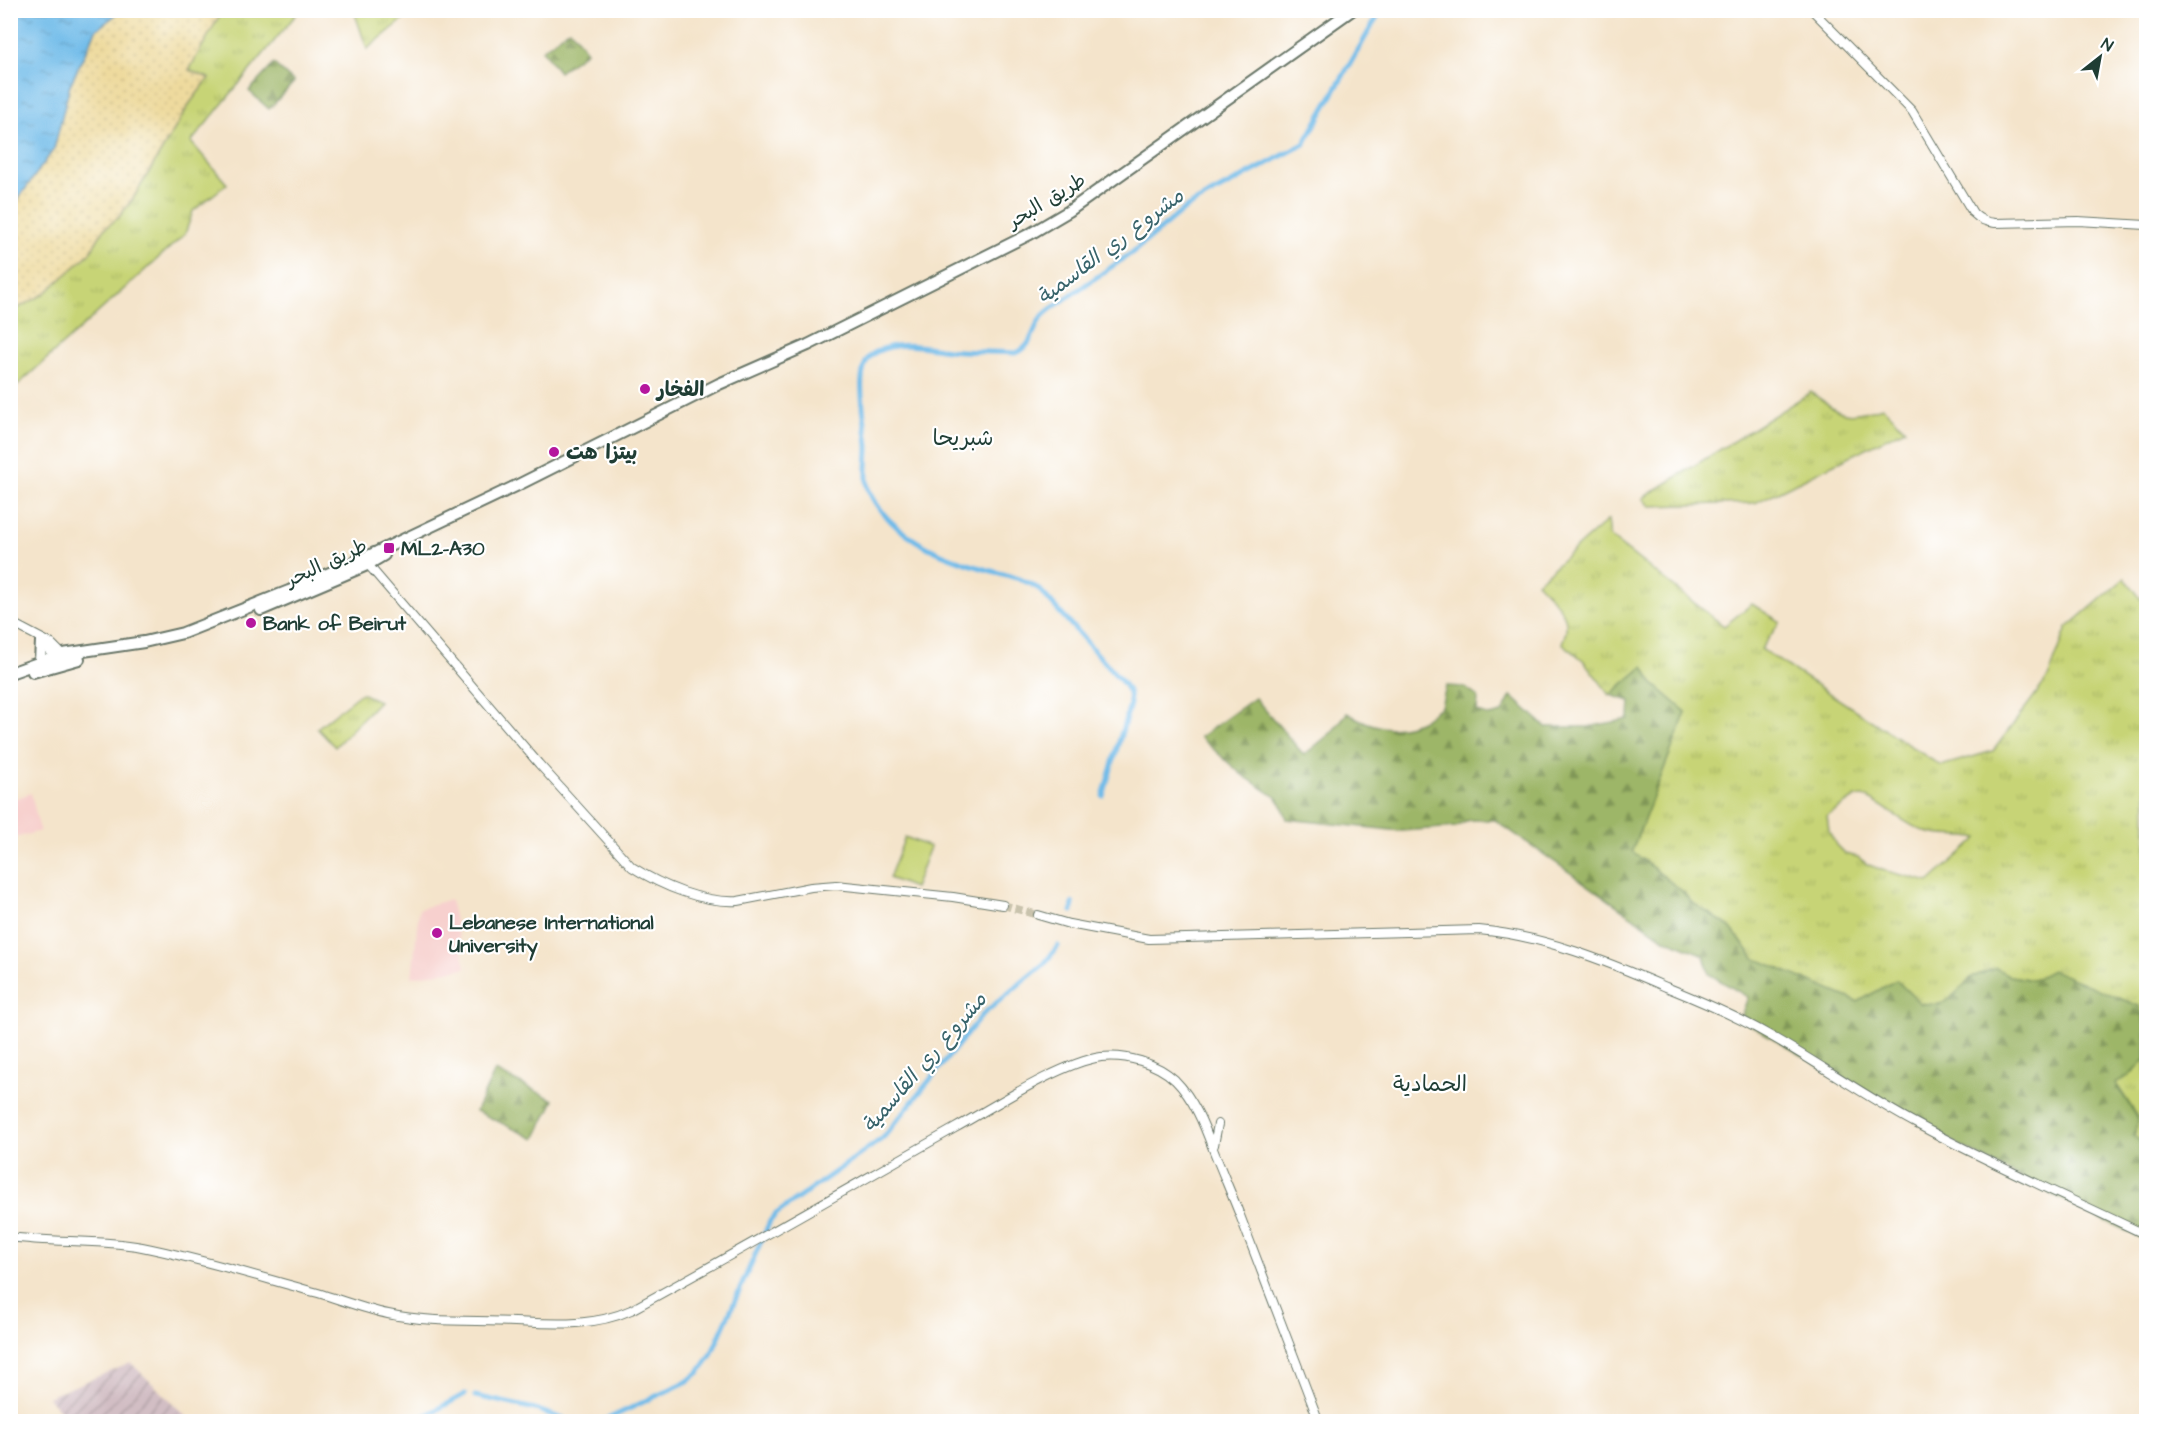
<svg xmlns="http://www.w3.org/2000/svg" width="2157" height="1432" viewBox="0 0 2157 1432" font-family="'Architects Daughter','Playpen Sans Arabic',sans-serif">
	<defs>
		<pattern id="industrial-furrows" width="10" height="10" patternUnits="userSpaceOnUse" patternTransform="scale(1.5)"><rect width="10" height="10" fill="#d2bec4"/><path d="M-1 1l2-2M0 10L10 0M9 11l2-2" fill="none" stroke="#aa9ca0"/></pattern>
		<pattern id="grass-tufts" width="24" height="20" patternUnits="userSpaceOnUse" patternTransform="scale(1.5)"><rect width="24" height="20" fill="#c7d476"/><path d="M3 7l-1-3M5 7V3M7 7l1-3M15 17l-1-3M17 17v-4M19 17l1-3" fill="none" stroke="#aab767"/></pattern>
		<pattern id="forest-firs" width="22" height="20" patternUnits="userSpaceOnUse" patternTransform="scale(1.5)"><rect width="22" height="20" fill="#9db667"/><path d="M5 1l3.5 6h-7zM16 11l3.5 6h-7z" fill="#7f9556"/></pattern>
		<pattern id="sand-dots" width="8" height="8" patternUnits="userSpaceOnUse" patternTransform="scale(1.5)"><rect width="8" height="8" fill="#eeda9e"/><path d="M2 2h.1M6 6h.1" fill="none" stroke="#ccbc89" stroke-width="1.8" stroke-linecap="round"/></pattern>
		<pattern id="water-ripples" width="26" height="14" patternUnits="userSpaceOnUse" patternTransform="scale(1.5)"><rect width="26" height="14" fill="#70bbe9"/><path d="M2 4q2-2 4 0t4 0M15 11q2-2 4 0t4 0" fill="none" stroke="#5b99be"/></pattern>
	</defs>
	<rect width="100%" height="100%" fill="#fff"/>
	<filter id="ink" filterUnits="userSpaceOnUse"><feTurbulence type="fractalNoise" baseFrequency=".0167" numOctaves="2"/><feDisplacementMap in="SourceGraphic" scale="12" xChannelSelector="R" yChannelSelector="G"/><feConvolveMatrix kernelMatrix="1 2 1 2 8 2 1 2 1" color-interpolation-filters="sRGB"/></filter>
	<filter id="wash" filterUnits="userSpaceOnUse"><feTurbulence type="fractalNoise" baseFrequency=".008" numOctaves="4" result="noise"/><feDisplacementMap in="SourceGraphic" scale="24" xChannelSelector="R" yChannelSelector="G"/><feGaussianBlur stdDeviation="1.35" result="paint"/><feColorMatrix in="noise" values="0 0 0 0 0 0 0 0 0 0 0 0 0 0 0 0 0 1.4 0 .05"/><feComposite in="paint" operator="in"/></filter>
	<g filter="url(#wash)">
		<rect width="100%" height="100%" fill="#f4e4cb"/>
		<path fill="#f7d0ce" d="M31,793L40,831L11,839V800Z
			M450,899L466,968L412,977L419,909Z"/>
		<path fill="url(#industrial-furrows)" d="M131,1363L186,1416L180,1421H69L48,1397Z"/>
		<path fill="url(#grass-tufts)" stroke="#738855" stroke-width="1.5" fill-rule="evenodd" d="M222,11H299L191,142L227,184L193,211L185,234L11,391V312L44,294L89,254L104,229L119,217L134,197L190,103L208,79L189,70Z
			M354,11V10L414,11L367,49Z
			M1811,392C1845,417 1842,418 1883,407L1905,429L1755,503L1650,506L1643,498Z
			M1608,520L1610,537L1724,626L1752,604L1780,622L1761,649L1941,766L1993,751L2048,678L2067,628L2125,578L2146,605V1027L2139,1006L2034,980L2010,976L1972,977C1959,991 1943,1012 1921,1003C1912,999 1903,987 1896,981L1858,1002L1754,958L1730,927L1691,902L1683,892L1632,851L1686,712L1652,683L1644,666L1610,695L1583,660L1562,643C1565,636 1568,626 1565,618C1561,607 1545,590 1537,582ZM1863,796C1885,805 1903,824 1926,832C1943,838 1961,833 1978,838L1929,882L1882,870L1867,864L1858,857L1845,854L1836,845L1829,831L1827,816L1856,797Z
			M361,693L379,701L335,747L317,728Z
			M2146,1057V1146L2134,1136L2138,1117L2115,1082L2129,1076Z"/>
		<path fill="url(#forest-firs)" stroke="#5e7a4e" stroke-width="1.5" d="M570,29L587,51L559,72L542,50Z
			M274,64L294,82L269,109L249,91Z
			M1644,666L1652,683L1686,712L1632,851L1683,892L1691,902L1730,927L1754,958L1858,1002L1896,980L1920,1003L1939,1005L1954,995L1972,977L1996,968L2010,976L2033,980L2052,970L2139,1006L2146,1027V1059L2129,1076L2115,1083L2138,1118L2134,1136L2146,1146V1240C2006,1176 1873,1097 1740,1019L1748,997L1709,974L1704,955L1663,938L1495,820H1469L1456,827L1401,831L1287,819L1282,805L1277,798L1241,774L1200,737L1255,698L1304,755L1332,732L1347,713C1371,727 1395,734 1421,721C1428,717 1434,711 1441,707L1446,686L1464,687L1478,697L1477,712L1490,716L1502,713L1511,696L1546,727H1588L1629,719L1630,701L1610,695Z
			M495,1071L554,1100L535,1139L476,1111Z"/>
		<path fill="url(#sand-dots)" stroke="#868c69" stroke-width="1.5" d="M121,11H222L189,70L209,78L190,103L134,197L119,217L104,229L89,254L44,294L11,312V209L54,149L70,85L96,30Z"/>
		<path fill="#c7d476" stroke="#738855" stroke-width="1.5" d="M905,837L930,847L914,888L889,878Z"/>
		<path fill="url(#water-ripples)" stroke="#487c8e" stroke-width="1.5" d="M11,10L121,11L96,30L70,85L54,149L11,209Z"/>
		<g fill="none" stroke-linecap="round" stroke-linejoin="round">
			<path stroke="#70bbe9" stroke-width="5" d="M1103,796L1130,704L1129,693L1124,684L1039,589C1023,578 1006,575 988,570C954,560 925,550 898,528C886,518 872,502 868,488C865,475 868,460 868,447C867,424 850,364 876,352C903,338 933,350 961,351C979,352 997,352 1016,353C1032,347 1032,331 1041,318C1044,314 1048,311 1052,308L1133,252L1187,207L1304,144L1381,10
				M1072,911L1073,903
				M475,1396L535,1409L572,1422
				M414,1422L465,1394
				M601,1422L688,1381L700,1371L711,1355L770,1221L776,1214L883,1138L983,1014L1044,964L1058,946"/>
		</g>
	</g>
	<g filter="url(#ink)">
		<g fill="none" stroke-linecap="round" stroke-linejoin="round">
			<path stroke="#c9c3ad" stroke-width="8" stroke-dasharray="8 4" stroke-linecap="butt" d="M1003,905L1038,915"/>
			<defs>
				<path id="secondary" d="M1812,10L1912,111L1973,213C1980,220 1986,222 1995,223L2078,221L2146,225
					M365,561L539,764L632,867C662,886 702,903 738,901L811,887L836,885L953,897L1003,905
					M10,622L52,644L64,656
					M40,639L57,660
					M1038,915L1069,924L1149,939L1479,930C1544,936 1606,961 1666,987C1701,1001 1736,1016 1769,1035C1819,1063 1866,1097 1917,1124C1992,1165 2070,1198 2146,1235
					M1214,1145L1218,1124
					M10,1237C54,1243 98,1239 142,1247C202,1259 259,1277 318,1293C341,1300 364,1309 388,1314C429,1323 473,1320 515,1322C554,1324 594,1327 631,1310C740,1251 847,1189 955,1128C993,1107 1060,1063 1101,1057C1126,1054 1157,1063 1175,1080C1194,1099 1204,1125 1213,1149C1222,1172 1232,1195 1241,1218C1267,1286 1293,1354 1319,1422"/>
				<path id="highway" d="M261,610L367,565L384,555
					M40,662L41,641
					M33,672L79,659
					M10,673L63,654L144,642L183,633L289,591L377,552L518,485L719,384L808,345L1030,234L1069,211L1352,10"/>
			</defs>
			<use href="#secondary" stroke="#6a7769" stroke-width="10"/>
			<use href="#highway" stroke="#6a7769" stroke-width="14"/>
			<use href="#secondary" stroke="#fff" stroke-width="8"/>
			<use href="#highway" stroke="#fff" stroke-width="10"/>
		</g>
	</g>
	<g fill="#b5179e" stroke="#fff" stroke-width="2">
		<circle cx="645" cy="389" r="6"/>
		<circle cx="554" cy="452" r="6"/>
		<rect x="383" y="542" width="12" height="12" rx="3"/>
		<circle cx="251" cy="623" r="6"/>
		<circle cx="437" cy="933" r="6"/>
	</g>
	<g text-anchor="middle" stroke-width="4.5" stroke-linejoin="round" paint-order="stroke">
		<g font-size="20" fill="#1f3d34" stroke="#fff">
			<text transform="translate(1046 200) rotate(-31)" y="7">طريق البحر</text>
			<text transform="translate(326 562) rotate(-25)" y="7">طريق البحر</text>
		</g>
		<g font-size="20" font-weight="bold" fill="#1f3d34" stroke="#fff" text-anchor="start">
			<text x="657" y="396">الفخار</text>
			<text x="566" y="459">بيتزا هت</text>
			<text x="401" y="555">ML2-A30</text>
			<text x="263" y="630">Bank of Beirut</text>
			<text x="449" y="929">Lebanese International<tspan x="449" dy="23">University</tspan></text>
		</g>
		<g font-size="21" font-style="italic" fill="#37636a" stroke="#fff">
			<text transform="translate(1110 246) rotate(-37)" y="7">مشروع ري القاسمية</text>
			<text transform="translate(924 1062) rotate(-49)" y="7">مشروع ري القاسمية</text>
		</g>
		<g font-size="22" fill="#1f3d34" stroke="#fff">
			<text x="963" y="445">شبريحا</text>
			<text x="1430" y="1091">الحمادية</text>
		</g>
	</g>
	<rect width="2157" height="1432" fill="none" stroke="#fff" stroke-width="36"/>
	<g transform="translate(2100 57) rotate(31)" stroke="#ffffff" stroke-width="4.5" paint-order="stroke">
	<path d="M0-4.5L10 22L0 15L-10 22Z" fill="#1f3d34"/>
	<text y="-9" font-size="16" font-weight="bold" text-anchor="middle" fill="#1f3d34">N</text>
	</g>
</svg>
